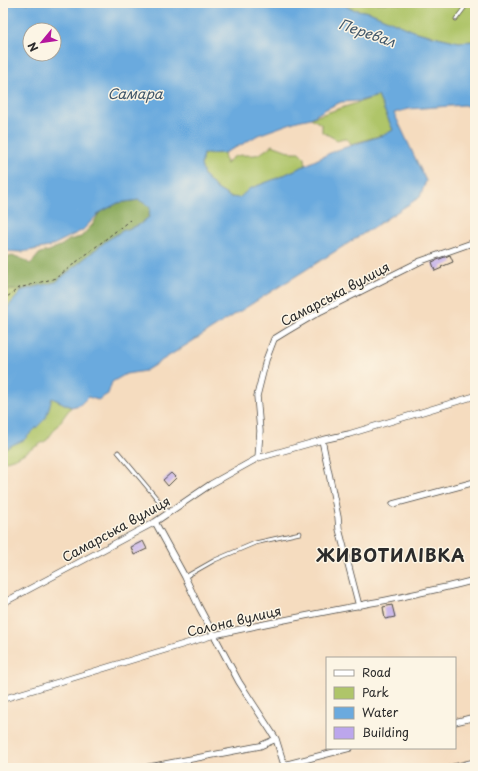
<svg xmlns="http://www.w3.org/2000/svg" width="478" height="771" viewBox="0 0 478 771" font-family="'Playpen Sans',sans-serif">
	<rect width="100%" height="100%" fill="#fcf5e5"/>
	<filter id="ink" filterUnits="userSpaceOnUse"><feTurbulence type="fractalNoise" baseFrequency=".025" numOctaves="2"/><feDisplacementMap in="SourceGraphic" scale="8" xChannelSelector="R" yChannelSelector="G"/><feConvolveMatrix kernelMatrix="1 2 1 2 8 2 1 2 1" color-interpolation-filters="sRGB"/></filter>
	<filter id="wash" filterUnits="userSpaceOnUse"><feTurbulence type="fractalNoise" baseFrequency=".012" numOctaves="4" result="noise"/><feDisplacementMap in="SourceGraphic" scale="16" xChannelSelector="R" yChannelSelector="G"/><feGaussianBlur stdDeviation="0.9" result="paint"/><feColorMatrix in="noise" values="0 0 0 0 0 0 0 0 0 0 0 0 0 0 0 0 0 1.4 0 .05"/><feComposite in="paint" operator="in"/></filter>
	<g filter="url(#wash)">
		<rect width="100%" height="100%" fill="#f5dcbf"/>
		<path fill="#afc569" stroke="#6d784a" d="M342,3H475V41L459,42L416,32L369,12L351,9Z
			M378,96L393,130L386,134L351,144L349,141L344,138L337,140L330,136L322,132V125L311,118Z
			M272,145L291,152H299L305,158L306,165L275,179L249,189L240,198L230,197L217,189L204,175L201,165L203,154L224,153L226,165C234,152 242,156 255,155C261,154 267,149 272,145Z
			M6,290H23L5,310L52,398L71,407L47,440L16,458L3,462V294Z"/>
		<path fill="#8baa5d" stroke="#5b6a44" d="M139,200L150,206L149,217L139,225L122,231L83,260L56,282L23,290H6L3,294V257C16,255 20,257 30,264L35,259L40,253L49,251L62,245L69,240L81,237L93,224L99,213L118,203Z"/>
		<path fill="#6baade" stroke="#4b6a84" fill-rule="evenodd" d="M3,3H342L351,9L369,12L416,32L459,42L475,41V109L464,105L409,109L394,113L426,181L420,197L366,232L145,371L126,374L112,382L108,394L98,400L88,397L80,405L71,407L52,398L46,418L24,440L3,449V312L23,290L56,282L106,241L122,231L139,225L149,217L150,207L139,200L118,203L99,213L83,230L49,247L22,252L3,251ZM30,30H54V54H30ZM378,96L393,130L386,134L334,151L306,165L275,179L249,189L239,198L230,197L217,189L204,175L201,165L203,154L224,153L241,145L258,135L297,121L311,118L326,109L341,102L360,101Z"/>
		<g id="blocks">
			<path fill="#bca6ec" d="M450,255L453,262L441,267L442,268L435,271L432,262Z
				M171,473L176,478L168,486L163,480Z
				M143,541L147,549L134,555L131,547Z
				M392,605L395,617L385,619L383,607Z"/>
		</g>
	</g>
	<g filter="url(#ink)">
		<use href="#blocks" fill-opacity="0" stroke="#494641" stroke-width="1"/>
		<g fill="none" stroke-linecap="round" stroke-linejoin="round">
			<defs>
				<path id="service" d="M394,3L399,4L400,3
					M456,19L468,3
					M118,452L169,513
					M185,577L215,560L255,543L300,533"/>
				<path id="minor" d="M322,440L338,517L339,529L359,606
					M258,458L260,431L257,396L266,360L274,339L287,331L321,311L421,261L475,242
					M393,504L475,482
					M155,522L185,577L199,607L239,682L276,739L285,768
					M3,603L155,522L211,484L258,458L322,440L349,434L475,396
					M3,699L214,635C275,621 336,610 397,598C423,592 449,587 475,580
					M455,722L475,717
					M284,765L350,748
					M144,768L260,746L276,739
					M450,768L475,762"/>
			</defs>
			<use href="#service" stroke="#494641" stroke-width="4.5"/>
			<use href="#minor" stroke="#494641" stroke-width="7"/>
			<path stroke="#494641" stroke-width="1" stroke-dasharray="3 3" stroke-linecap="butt" d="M3,300L19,288L56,278L130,220"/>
			<use href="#service" stroke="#fff" stroke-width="3"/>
			<use href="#minor" stroke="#fff" stroke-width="5.5"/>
		</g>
	</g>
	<g text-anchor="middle" stroke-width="3" stroke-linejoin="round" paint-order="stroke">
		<g font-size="13" fill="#2b2b2b" stroke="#fcf5e5">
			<text transform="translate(335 294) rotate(-28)" y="5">Самарська вулиця</text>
			<text transform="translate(116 529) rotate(-29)" y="5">Самарська вулиця</text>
			<text transform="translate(234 621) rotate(-13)" y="5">Солона вулиця</text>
		</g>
		<g font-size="14" font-style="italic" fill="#41576a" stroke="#fcf5e5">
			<text transform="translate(367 33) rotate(19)" y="5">Перевал</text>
			<text x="135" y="99">Самара</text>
		</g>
		<g font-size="17" font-weight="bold" letter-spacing="1" fill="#2b2b2b" stroke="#fcf5e5">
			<text x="391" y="562">ЖИВОТИЛІВКА</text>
		</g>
	</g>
	<rect width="478" height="771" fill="none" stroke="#fcf5e5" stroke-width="16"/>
	<rect x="326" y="657" width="130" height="92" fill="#fcf5e5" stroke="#a8a49b"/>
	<rect x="334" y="670" width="20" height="6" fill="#ffffff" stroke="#a8a49b"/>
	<text x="362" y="677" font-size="12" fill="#2b2b2b">Road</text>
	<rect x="334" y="687" width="20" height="12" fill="#afc569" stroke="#a8a49b"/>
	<text x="362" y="697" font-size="12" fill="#2b2b2b">Park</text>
	<rect x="334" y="707" width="20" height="12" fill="#6baade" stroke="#a8a49b"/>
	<text x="362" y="717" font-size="12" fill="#2b2b2b">Water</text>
	<rect x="334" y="727" width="20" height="12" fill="#bca6ec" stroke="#a8a49b"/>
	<text x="362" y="737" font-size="12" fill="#2b2b2b">Building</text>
	<g transform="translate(42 42) rotate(241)"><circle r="19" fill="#fcf5e5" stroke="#a8a49b"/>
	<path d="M0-3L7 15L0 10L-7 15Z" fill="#b5179e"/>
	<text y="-6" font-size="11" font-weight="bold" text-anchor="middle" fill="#2b2b2b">N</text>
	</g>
</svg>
